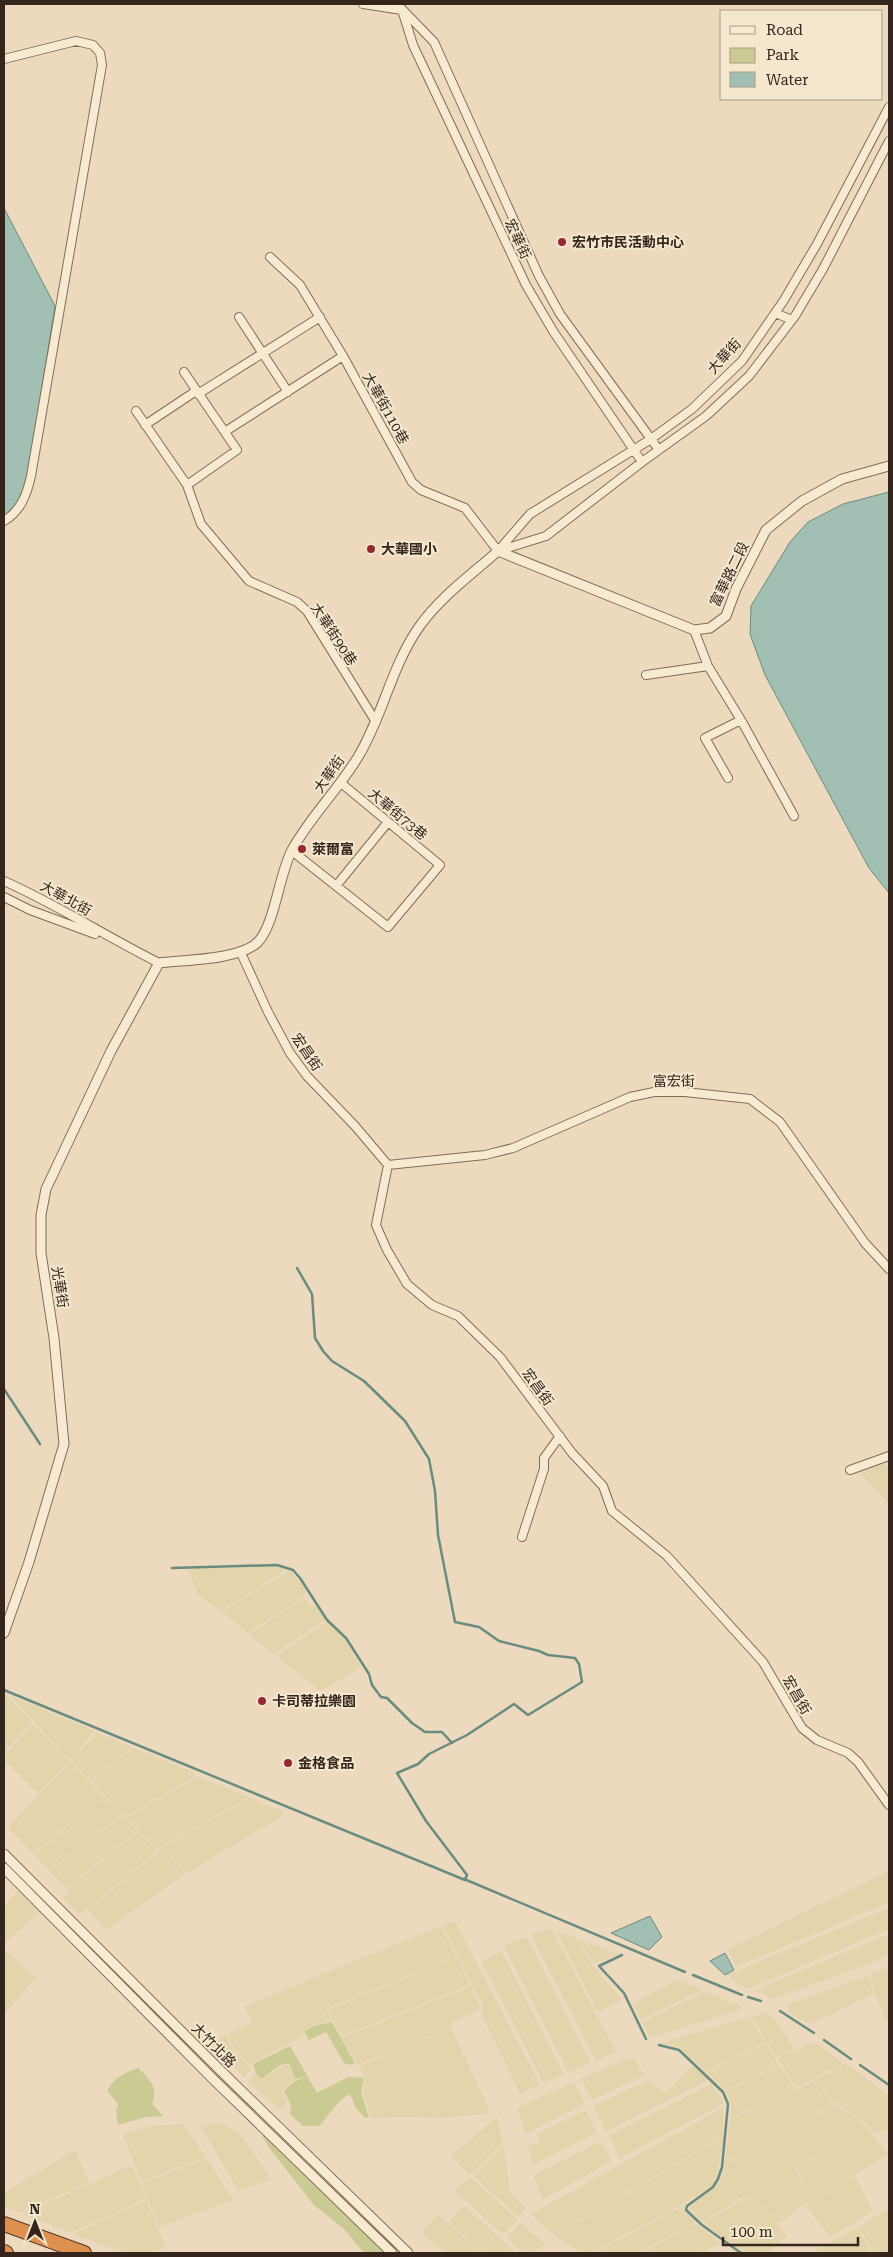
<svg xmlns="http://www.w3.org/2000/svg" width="893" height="2257" viewBox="0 0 893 2257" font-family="'Roboto Serif','Noto Sans TC',serif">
	<rect width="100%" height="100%" fill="#eddabe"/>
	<path fill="#e3d4ac" d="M889,1460V1504L858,1471Z
		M273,1565L282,1567L283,1572L221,1611L198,1595L187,1568Z
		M290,1570L306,1590L304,1597L248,1633L222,1612Z
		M304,1598L311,1606H316L325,1620L274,1654L249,1635Z
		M327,1622L345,1639L361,1667L321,1691L276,1656Z
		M4,1693L32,1722L4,1753Z
		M9,1695L95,1731L70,1760Z
		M33,1724L69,1761L38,1794L4,1760V1756Z
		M97,1733L132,1747L91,1781L71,1761Z
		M133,1748L194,1772L196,1776L125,1817L92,1782Z
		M70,1762L103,1796L33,1854L8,1827Z
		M198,1777L249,1797L157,1849L126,1818Z
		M104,1796L122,1815L50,1870L34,1855Z
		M250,1798L284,1812V1815L182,1876L158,1850Z
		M123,1816L137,1831L66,1888L50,1871Z
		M138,1832L157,1851L80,1915L63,1898L70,1892L67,1889Z
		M158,1852L181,1877L106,1930L88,1910Z
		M889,1871V1902L736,1967L728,1949Z
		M20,1889L41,1911L4,1944V1907Z
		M889,1908V1929L747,1989L727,1975Z
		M455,1921L540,2085L520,2094L481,2013L484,2008L443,1926Z
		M441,1926L456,1956L326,2009L332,2021L316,2024L303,2031L305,2035L249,2064L235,2049L227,2034L251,2023L245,2006Z
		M548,1929L552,1930L616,2052L596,2061L531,1935Z
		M557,1932L576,1938L593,1966L622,2000L598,2012Z
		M889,1934V1955L879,1960L773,1999L755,1990Z
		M527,1937L591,2063L568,2072L504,1946Z
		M578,1939L618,1954L594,1964Z
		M4,1949L36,1978L4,2014Z
		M501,1951L564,2074L544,2083L481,1961Z
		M457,1957L470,1985L342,2036L327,2010Z
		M889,1967V2019L885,2021L869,1975Z
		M867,1976L874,1994L810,2024L790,2013L787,2005Z
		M678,1980L702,1990L641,2019L633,2003Z
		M471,1986L481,2009L452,2023L451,2028L358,2065L342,2038Z
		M705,1992L741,2006L742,2009L650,2038L642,2022Z
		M767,2012L778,2023L794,2049L777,2057L751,2017Z
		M749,2017L765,2042L706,2071L680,2048L661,2043Z
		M451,2029L490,2110L485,2114L440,2118L398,2117L372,2119L363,2091L365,2078L359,2066Z
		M226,2034L234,2051L252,2069L244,2077L210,2044Z
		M814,2042L843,2063L796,2088L778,2058Z
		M766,2043L779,2065L725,2090L707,2072Z
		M632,2057L645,2075L592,2100L581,2078Z
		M845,2063L884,2092L841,2107L835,2103L816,2080Z
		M289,2064L294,2080L282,2091L287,2101L280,2110L248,2081L255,2074L262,2080L278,2068Z
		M692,2066L708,2080L605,2131L594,2106L648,2080L666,2093Z
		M780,2066L795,2089L731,2118V2104L726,2091Z
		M815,2081L834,2104L725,2163L730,2120Z
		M574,2082L585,2104L525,2134L517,2108Z
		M711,2084L724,2103L620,2158L609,2136Z
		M885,2093L889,2096V2128L876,2133L861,2119L842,2108Z
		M834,2105L860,2120L867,2128L855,2135L868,2129L888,2154L814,2200L796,2168L847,2140L794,2168L814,2201L855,2175L873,2211L830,2237L806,2206L813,2201L804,2204L778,2224L766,2210L748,2196L743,2197L702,2222L689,2210L690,2206L720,2182L725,2164Z
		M723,2108V2136L554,2235L531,2214Z
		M586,2110L597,2133L533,2165L528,2147L540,2141L537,2134Z
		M497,2117L503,2143L470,2175L451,2156Z
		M221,2123L239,2132L271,2179L238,2191L201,2126Z
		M183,2124L206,2157L141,2181L123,2135L150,2126Z
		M724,2137L717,2176L714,2184L686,2202L591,2253H582L554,2236Z
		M601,2141L612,2161L543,2199L533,2176Z
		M504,2144L510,2192L526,2209L518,2217L473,2175Z
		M75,2150L89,2182L19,2213L4,2207V2193Z
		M207,2159L233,2200L159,2227L141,2183Z
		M132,2165L146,2198L71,2233L22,2214Z
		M470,2177L517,2219L506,2232H500L455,2191Z
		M747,2197L765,2210L787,2236L768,2253H744L703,2223Z
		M146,2200L166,2248L152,2253H126L73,2234Z
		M684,2205V2210L695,2222L638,2253H594Z
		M464,2206L517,2253H483L449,2222Z
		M889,2208V2253H874L858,2227Z
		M438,2215L481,2253H445L421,2232Z
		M521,2223L546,2244L533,2253H524L509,2240L508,2236Z
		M696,2223L720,2243L701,2253H641Z
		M857,2228L872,2253L813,2252Z"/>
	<path fill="#cacb93" d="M332,2022L355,2063L350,2065L344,2063L326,2032L309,2040L304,2031L316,2025Z
		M290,2046L308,2077L295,2079L289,2063L278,2066L262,2079L256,2074L253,2064Z
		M138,2068C150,2079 159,2088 152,2104L163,2116L146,2117L118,2125L116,2112L118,2104L107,2091C114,2077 124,2073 138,2068Z
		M308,2077L317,2093L348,2077L364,2078L361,2092L369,2117L365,2118L356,2108L350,2094C336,2101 330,2115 319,2126H303L290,2114L291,2105L284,2091L295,2081Z
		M262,2136H269L384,2253H364L344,2229L314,2205L270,2149Z"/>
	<path fill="#a2bfb3" stroke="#698c80" d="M4,208L55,306L28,475C24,491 18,506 4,516Z
		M889,492V893L869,868L765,675L750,634L751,606L790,542L808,522L843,504Z
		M650,1916L662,1937L649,1950L611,1933Z
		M725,1953L734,1970L725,1975L710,1961Z"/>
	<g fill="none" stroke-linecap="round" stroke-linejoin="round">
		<path stroke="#698c80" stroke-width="2.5" d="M4,1389L40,1444
			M172,1568L277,1565L293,1570L300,1578L327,1620L346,1638L369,1674L372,1685L381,1697L387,1698L412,1723L425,1732H442L452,1743
			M4,1690L465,1880L467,1875L426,1821L397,1773L418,1764L429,1754L467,1735L514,1704L528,1715L582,1682L579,1664L575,1658L548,1655L539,1651L499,1641L479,1627L455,1622L438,1535L435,1491L429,1459L405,1421L364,1381L332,1361L323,1351L315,1338L312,1294L297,1268
			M464,1879L685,1972
			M622,1955L599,1966L624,1993L646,2039
			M693,1975L742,1995
			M748,1997L761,2001
			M780,2011L814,2033
			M824,2040L851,2059
			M659,2045L679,2050L723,2092L728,2104L722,2167L718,2179L713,2187L687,2206L686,2210L702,2225L741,2253
			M860,2065L889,2085"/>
		<defs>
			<path id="minor" d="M363,4L402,10
				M397,4L434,42L539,276L560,314L659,450
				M403,13L413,45L526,285L553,331L642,462
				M4,59L76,41L93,45L100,53L102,65L31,476C27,494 21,511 4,521
				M270,257L300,285L343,356L412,482L421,490L465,508L498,551
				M775,313L792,320
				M239,317L288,392
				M184,372L237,450L187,485
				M198,394L320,317
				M136,411L187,485L201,524L249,581L297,602L307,611L376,722
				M145,425L196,391
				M226,431L343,356
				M498,551L530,514L651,439L692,409L742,361L784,300L817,244L889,107
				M498,551L546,536L642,462L706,416L749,376L795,316L823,269L889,141
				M694,630L708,666L741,720L794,816
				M646,675L708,666
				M728,778L705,738L741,720
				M292,851L388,927L440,865L341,783
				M4,881C58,905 107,937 159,963
				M336,886L388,822
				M4,897L30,910L95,934
				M241,953L268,1012L290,1053L307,1076L355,1126L388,1165L376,1225L387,1250L407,1284L432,1305L458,1316L500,1357L572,1453L603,1486L612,1511L667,1556L763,1662L802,1728L817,1740L848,1753L858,1762L889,1805
				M388,1165L485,1155L513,1148L630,1097L654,1092H685L750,1099L780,1122L865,1243L889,1269
				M850,1470L889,1456
				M522,1537L544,1469V1458L560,1436"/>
			<path id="tertiary" d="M4,1633L29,1562L64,1444L54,1338L41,1253V1215L46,1189L111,1051L159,963C184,960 240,960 258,942C275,924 279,874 292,850C310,817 338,790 358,757C383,716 391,667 419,627C440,597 471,575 498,551L694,630L710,628L726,616L736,589L766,530L802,501L842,479L889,466
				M4,1854L222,2072L408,2253
				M4,1868L214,2080L392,2253"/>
			<path id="motorway" d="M4,2224L84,2253
				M4,2252L6,2253"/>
		</defs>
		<use href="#minor" stroke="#856b57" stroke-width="10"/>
		<use href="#tertiary" stroke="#856b57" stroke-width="11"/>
		<use href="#motorway" stroke="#533a2c" stroke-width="16"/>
		<use href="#minor" stroke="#f8e9d1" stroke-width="8"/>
		<use href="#tertiary" stroke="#f8e9d1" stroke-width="9"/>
		<use href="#motorway" stroke="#de904e" stroke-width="14"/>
	</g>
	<g fill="#942833" stroke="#f5e6ce" stroke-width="2">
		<circle cx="562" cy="242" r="5"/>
		<circle cx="371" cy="549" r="5"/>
		<circle cx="302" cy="849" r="5"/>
		<circle cx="262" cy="1701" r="5"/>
		<circle cx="288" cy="1763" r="5"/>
	</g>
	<g text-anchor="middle" stroke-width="4" stroke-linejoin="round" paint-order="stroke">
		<g font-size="14" fill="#35251c" stroke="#f5e6ce">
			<text transform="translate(518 239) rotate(65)" y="5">宏華街</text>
			<text transform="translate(724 356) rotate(-48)" y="5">大華街</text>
			<text transform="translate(386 408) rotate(61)" y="5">大華街110巷</text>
			<text transform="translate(729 574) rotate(-64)" y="5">富華路二段</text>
			<text transform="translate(334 634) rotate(57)" y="5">大華街90巷</text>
			<text transform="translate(329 774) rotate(-55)" y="5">大華街</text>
			<text transform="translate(398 814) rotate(40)" y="5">大華街73巷</text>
			<text transform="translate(66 898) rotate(29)" y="5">大華北街</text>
			<text transform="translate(307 1052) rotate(56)" y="5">宏昌街</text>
			<text transform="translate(674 1081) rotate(-1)" y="5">富宏街</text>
			<text transform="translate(60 1287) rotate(81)" y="5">光華街</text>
			<text transform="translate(538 1387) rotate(54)" y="5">宏昌街</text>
			<text transform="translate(797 1695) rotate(60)" y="5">宏昌街</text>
			<text transform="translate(214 2045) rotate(45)" y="5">大竹北路</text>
		</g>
		<g font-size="14" font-weight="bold" fill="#35251c" stroke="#f5e6ce" text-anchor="start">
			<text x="572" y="247">宏竹市民活動中心</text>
			<text x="381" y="554">大華國小</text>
			<text x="312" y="854">萊爾富</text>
			<text x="272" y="1706">卡司蒂拉樂園</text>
			<text x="298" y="1768">金格食品</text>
		</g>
	</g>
	<rect width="893" height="2257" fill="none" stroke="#35251c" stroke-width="10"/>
	<rect x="720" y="10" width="162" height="90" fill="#f5e6ce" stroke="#a89987"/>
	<rect x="730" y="26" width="25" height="8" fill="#f8e9d1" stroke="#a89987"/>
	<text x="766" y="35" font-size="15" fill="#35251c">Road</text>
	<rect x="730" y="48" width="25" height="15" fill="#cacb93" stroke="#a89987"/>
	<text x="766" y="60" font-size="15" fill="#35251c">Park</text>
	<rect x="730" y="72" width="25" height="15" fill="#a2bfb3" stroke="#a89987"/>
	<text x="766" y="85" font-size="15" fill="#35251c">Water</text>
	<g transform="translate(35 2222)" stroke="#f5e6ce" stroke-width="4" paint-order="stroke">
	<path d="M0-4L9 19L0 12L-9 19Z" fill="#35251c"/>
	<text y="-8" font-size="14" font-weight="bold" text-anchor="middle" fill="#35251c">N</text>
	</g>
	<path d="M723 2237v8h135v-8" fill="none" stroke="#35251c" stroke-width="2.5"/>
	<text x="730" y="2237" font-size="15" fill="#35251c" stroke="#f5e6ce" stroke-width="4" paint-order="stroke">100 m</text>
</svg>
